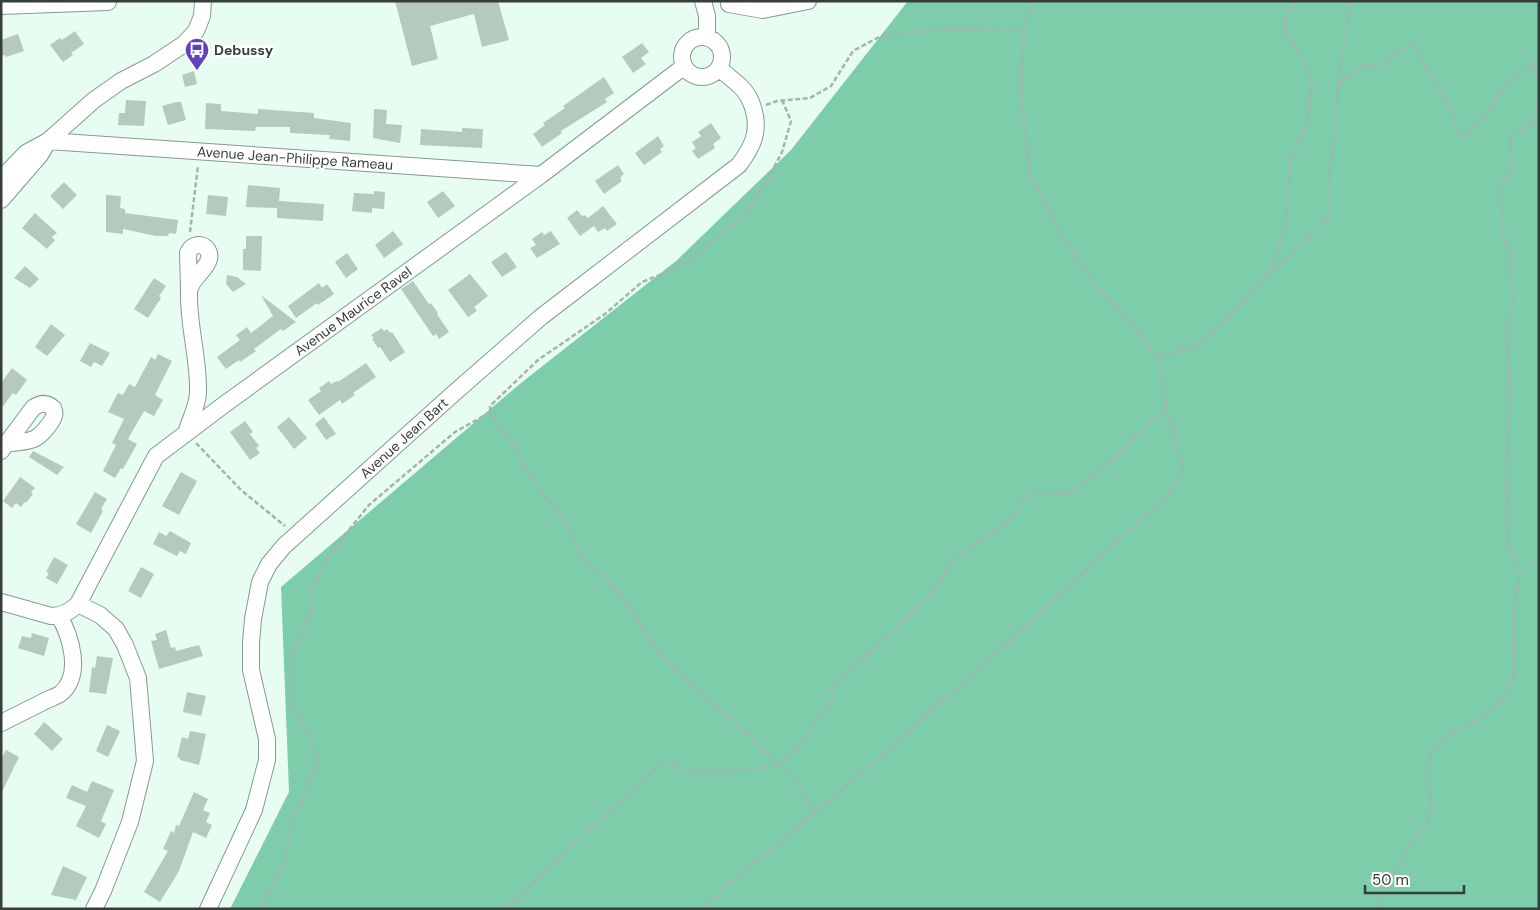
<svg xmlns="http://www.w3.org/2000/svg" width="1540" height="910" viewBox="0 0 1540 910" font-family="'DM Sans',sans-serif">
	<rect width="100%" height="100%" fill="#e7fdf2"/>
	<path fill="#7dccaa" d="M908,1H1539V909H230L289,792L281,587L521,383L676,261L791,150Z"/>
	<path fill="#b5c9bf" d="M395,1H498L509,40L482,47L474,14L430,26L438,59L412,66Z
		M75,31L84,44L71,53L73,55L63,62L50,45L60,38L62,40Z
		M18,34L24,51L6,57L5,55L1,56V40Z
		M642,43L649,52L641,58L646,64L633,73L622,57Z
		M194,71L197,84L185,87L182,75Z
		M604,77L614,93L605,99L607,102L561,131L562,133L542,147L533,134L545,125L543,123L565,108L563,106Z
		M126,100L146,101L144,126L118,125L119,113H125Z
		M176,102H181L186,120L168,125L162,106Z
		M206,103L221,104V111L258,114V109L314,113V118L351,123L350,141L329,139L330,135L290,133V127H256L255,131L205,129Z
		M374,109L387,110L386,124L402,125L400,143L373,138Z
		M711,123L721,138L713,144L715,148L698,159L692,151L696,148L692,142L701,136L698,132Z
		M462,128L483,129L482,148L420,145L421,129L462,132Z
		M658,136L664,146L660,149L662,152L644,165L635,153Z
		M618,165L624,174L620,178L622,181L604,194L595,181Z
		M64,182L77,195L63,209L50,196Z
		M248,185L280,188L279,201L324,204L323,221L277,218V208L246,207Z
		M374,191L385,192L384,209L372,208V213L352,211L354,193L374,194Z
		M443,191L455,206L438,218L427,202Z
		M106,195L121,196L120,208L125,209V213L178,220L176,234L169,233L168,236H156L123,229V234L106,232Z
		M208,195L228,197L226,216L206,214Z
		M603,206L617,224L607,231L605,228L598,232L594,226L580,236L567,218L577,210L582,216L585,215L588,218Z
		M35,213L57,233L52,237L55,240L47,249L22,228Z
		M393,231L403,244L384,258L375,245Z
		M551,231L560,244L537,258L530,248L536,245L532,239L542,232L544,235Z
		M246,236H262L261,271L243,270V249H246Z
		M506,252L517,267L502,277L491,262Z
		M347,253L358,269L346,278L335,262Z
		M25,266L39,279L30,288L14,278Z
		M470,274L488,296L474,307L477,311L468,317L448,290Z
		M227,275L237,277L246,284L233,292L226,284Z
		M154,278L166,286L159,296L161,298L148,318L134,309Z
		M413,281L429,304L431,303L438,313L437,314L449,332L439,339L436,334L433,336L401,289Z
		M319,283L322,288L327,284L334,294L318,305L317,303L296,318L288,306Z
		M261,295L296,322L283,331L281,329L254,349L256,351L240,362L239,360L226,369L217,357L240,340L236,335L247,327L251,333L273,316Z
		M51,324L65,335L47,356L35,347Z
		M382,328L384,331L387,329L390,333L392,332L405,352L390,362L380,347L378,348L372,339L374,338L371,335Z
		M90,343L110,353L102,366L94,362L91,367L80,361Z
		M158,354L172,361L155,395L163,400L154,416L144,411L128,439L137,444L123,469L121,468L115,478L103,471L116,445L112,443L124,419L108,412L118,393L123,395L129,384L135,387L151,357L155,360Z
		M366,363L376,377L353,393L355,395L342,404L340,400L319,415L308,400L321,391L319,388L329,381L331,384L337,381L338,382Z
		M12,368L27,380L16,395L13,393L1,409V383Z
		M289,417L307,438L294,449L277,427Z
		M324,417L336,434L326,440L315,424Z
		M245,421L253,432L250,434L259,446L256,448L260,453L250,460L230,432Z
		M33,451L64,467L57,475L29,457Z
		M181,472L197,481L179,515L162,506Z
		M20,477L35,488L31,492L33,494L26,503L25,502L21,507L16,503L12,508L3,501Z
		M95,492L107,499L101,509L103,511L91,533L76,524Z
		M170,531L191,543L186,554L180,551L177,556L153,544L159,532L166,536Z
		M54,557L68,565L57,584L46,578L49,573L46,572Z
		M141,567L154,574L141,598L128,591Z
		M166,630L171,648L175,647L176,651L199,645L203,656L159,669L151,641L157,640L155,634Z
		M32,633L49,638L44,656L18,648L22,636L31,638Z
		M97,656L113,658L106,694L89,692L92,667L95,668Z
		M187,692L206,696L201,716L183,712Z
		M44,722L63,739L52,751L34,734Z
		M107,725L120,731L108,757L96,751Z
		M190,731L206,734L199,765L180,760V758L177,757L182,737L188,739Z
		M6,750L19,757L1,794V759Z
		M92,781L114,790L101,821L106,824L99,838L76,826L86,806L66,798L72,785L87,792Z
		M194,792L208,799L203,810L210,813L206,822L212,825L206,838L193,832L179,871L160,902L144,892L168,851L163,849L171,831L174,833L176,825L179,826Z
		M63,866L87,877L76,900L51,895Z"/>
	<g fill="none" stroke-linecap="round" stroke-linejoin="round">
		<defs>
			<path id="minor" d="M703,1L707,16V37
				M729,4L763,10L808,1
				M1,6L108,2
				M682 57a20 20 0 1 1 40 0a20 20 0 1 1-40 0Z
				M48,141L541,175
				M1,179L26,153L48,141L94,100L121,81L154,64L184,44L196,31L202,16L203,1
				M1,200L40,155L46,145
				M186,433C190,420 198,405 198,392C199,359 188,325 189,292C190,279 206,271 209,259C212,245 194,239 188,253L189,290
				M1,451L33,408C40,403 46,402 53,408C56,414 54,417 51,422C36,444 30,440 6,444
				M1,602L51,616C62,616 70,612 78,604L156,456L225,404L541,175L678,71L685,69
				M78,604L100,615L116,629L125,645L138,678L145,761L130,822L103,891L94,909
				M1,723C15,716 29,709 43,702C48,699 55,697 60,694C83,676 71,636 59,616
				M208,909L254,810L267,760V739L251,670V643L253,619L260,582L269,564L284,546L453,394L541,317L739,165C745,157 751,148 754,138C759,121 753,98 740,86C734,80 726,75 719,68"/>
		</defs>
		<use href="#minor" stroke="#869a90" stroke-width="18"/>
		<path stroke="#a4b4ac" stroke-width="2.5" stroke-dasharray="5 2.5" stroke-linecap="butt" d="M1531,65L1539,58
			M1338,83L1351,1
			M782,100L791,121L782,152L761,192L747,211L689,263L679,264L667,272L642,282L605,314L538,360L490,406L491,416L510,440L531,478L570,528L579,554L589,565L603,574L628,604L663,659L740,727L798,784L815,813
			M766,105L777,101L810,98L831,86L853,51L881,36L912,32L957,29L1018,31L1023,26
			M190,232L198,166
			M1272,270L1286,221L1291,157L1300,141L1308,118L1312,83L1307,66L1302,55L1285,35L1286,16L1295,1
			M1158,356L1167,355L1198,345L1230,316L1267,275L1298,249L1328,219L1329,175L1335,135L1338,83L1364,66L1380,65L1397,52L1413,45C1431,73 1449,102 1459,134L1463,136L1469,133L1490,111L1496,98L1512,78L1531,65L1539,81
			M196,443L241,490L285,526
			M262,909L284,860L293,819L314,773L319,755L300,717L292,706L290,686L291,658L312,610L313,584L332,551L369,505L455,432L491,412
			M505,909L655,769L664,763L690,771L728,772L774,766L794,754L804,736L834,699L831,689L927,598L953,561L1015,516L1021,500L1033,495L1070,493L1115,457L1148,423L1167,410
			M702,909L734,878L779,844L881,756L963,683L1174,489L1183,468L1167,410L1158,356L1076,260L1030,175L1021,96L1024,25L1032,1
			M1377,909L1386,887L1415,837L1427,826L1432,798L1426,780L1432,749L1452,733L1494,709L1507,692L1514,677V610L1520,573L1508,546L1507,470L1510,390L1507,331L1514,295L1510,279V255L1503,234V212L1498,189L1512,167L1510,138L1534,123L1539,93"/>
		<use href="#minor" stroke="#fff" stroke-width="16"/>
	</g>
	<defs>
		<symbol id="bus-pin" viewBox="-11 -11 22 30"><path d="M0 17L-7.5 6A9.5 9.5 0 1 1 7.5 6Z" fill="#6142bb" stroke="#fff"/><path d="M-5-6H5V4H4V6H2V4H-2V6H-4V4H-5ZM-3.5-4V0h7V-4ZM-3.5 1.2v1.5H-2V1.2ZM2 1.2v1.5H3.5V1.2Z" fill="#fff"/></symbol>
	</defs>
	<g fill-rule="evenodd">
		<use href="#bus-pin" x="183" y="36" width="28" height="38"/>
	</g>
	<g text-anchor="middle" stroke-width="4.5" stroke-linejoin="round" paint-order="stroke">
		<g font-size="14" font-weight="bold" fill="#363e3a" stroke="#fff" text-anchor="start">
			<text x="214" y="55">Debussy</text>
		</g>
		<g font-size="14" fill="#363e3a" stroke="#fff">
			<text transform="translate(295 158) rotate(4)" y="5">Avenue Jean-Philippe Rameau</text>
			<text transform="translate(353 311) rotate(-36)" y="5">Avenue Maurice Ravel</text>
			<text transform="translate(404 438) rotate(-42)" y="5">Avenue Jean Bart</text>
		</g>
	</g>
	<rect width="1540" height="910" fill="none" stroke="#363e3a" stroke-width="5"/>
	<path d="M1365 885v8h99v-8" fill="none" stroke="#363e3a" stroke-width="2.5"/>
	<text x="1372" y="885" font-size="15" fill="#363e3a" stroke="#ffffff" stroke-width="4" paint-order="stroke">50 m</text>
</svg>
